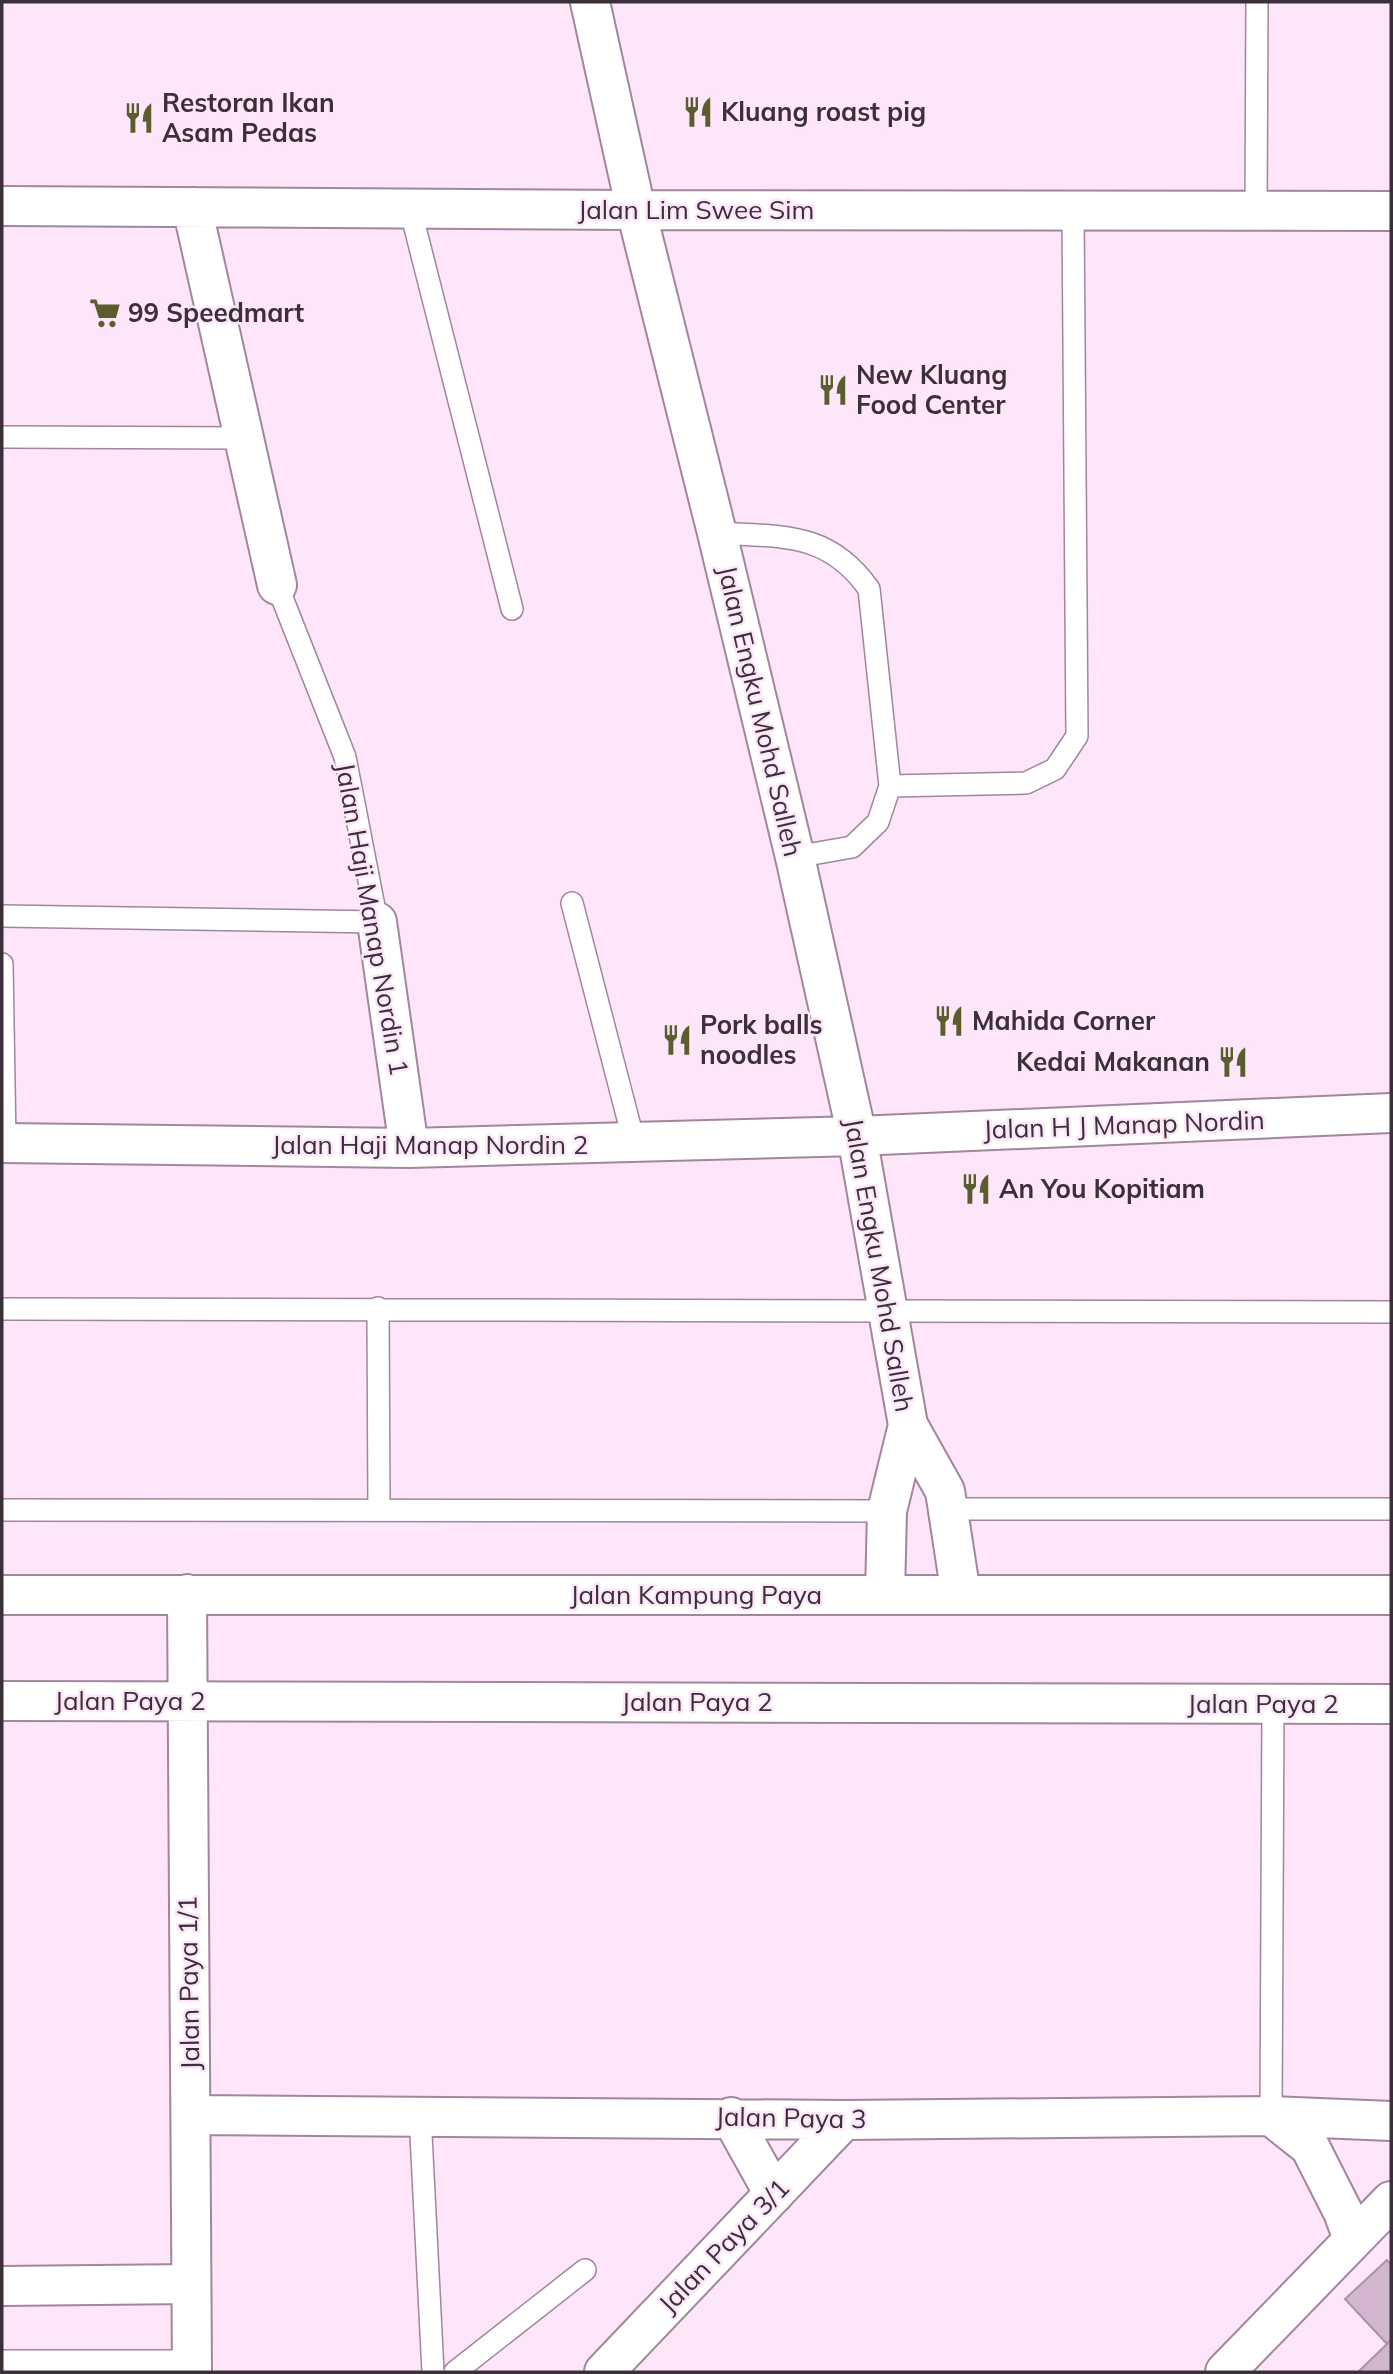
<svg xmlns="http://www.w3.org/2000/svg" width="1393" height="2374" viewBox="0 0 1393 2374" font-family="Mulish,sans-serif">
	<rect width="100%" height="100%" fill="#fde5fa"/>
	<path fill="#d2b6cf" stroke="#ac91aa" stroke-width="2" d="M1387,2260L1391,2265V2340L1387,2344L1345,2299Z
		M1391,2340V2372H1358L1387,2344Z"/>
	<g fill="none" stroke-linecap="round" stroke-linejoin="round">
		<defs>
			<path id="service" d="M410,208L512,609
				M1256,211L1257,2
				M2,437L245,438
				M717,533C782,537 828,531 869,589L890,786L878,822L852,847L795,857
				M890,786L1026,783L1055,769L1077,736L1073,211
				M572,903L634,1142
				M2,916L377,922L345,757L277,585
				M2,964L5,1143
				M378,1308L379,1510
				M2,1309L1391,1312
				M948,1509H1391
				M2,1510L887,1511
				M420,2115L433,2372
				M1271,2116L1273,1704
				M2,2361H191
				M455,2372L585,2270"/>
			<path id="minor" d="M590,2L636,210L717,533L795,857L857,1136L908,1425L945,1491L961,1595
				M2,206L636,210L1391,211
				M192,207L277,585
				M377,922L409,1148
				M2,1143L409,1148L857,1136L1391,1113
				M187,1594L192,2372
				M885,1595L887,1511L908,1425
				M2,1701L1391,1704
				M191,2115L844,2120L1271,2116L1391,2121
				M1271,2116L1310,2147L1343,2212L1353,2239
				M731,2117L774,2194
				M2,2286L190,2284
				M604,2372L844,2120
				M1225,2372L1391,2201"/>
			<path id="tertiary" d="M2,1595H1391"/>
		</defs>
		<use href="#service" stroke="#a1869e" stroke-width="24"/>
		<use href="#minor" stroke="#a1869e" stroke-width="42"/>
		<use href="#tertiary" stroke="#a1869e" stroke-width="42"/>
		<use href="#service" stroke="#fff" stroke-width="21"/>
		<use href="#minor" stroke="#fff" stroke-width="38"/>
		<use href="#tertiary" stroke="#fff" stroke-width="38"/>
	</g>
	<defs>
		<symbol id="restaurant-bare" viewBox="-9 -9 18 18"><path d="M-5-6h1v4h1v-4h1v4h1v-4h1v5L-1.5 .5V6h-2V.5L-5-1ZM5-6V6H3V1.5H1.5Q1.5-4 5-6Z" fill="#5b5e2c" stroke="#fde5fa" stroke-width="2.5" paint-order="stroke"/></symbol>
		<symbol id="supermarket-bare" viewBox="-9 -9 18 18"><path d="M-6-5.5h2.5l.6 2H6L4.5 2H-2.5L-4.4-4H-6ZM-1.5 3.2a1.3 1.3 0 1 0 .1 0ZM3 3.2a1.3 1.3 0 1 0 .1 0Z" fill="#5b5e2c" stroke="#fde5fa" stroke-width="2.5" paint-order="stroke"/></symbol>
	</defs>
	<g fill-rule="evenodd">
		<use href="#restaurant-bare" x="676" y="90" width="44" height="44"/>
		<use href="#restaurant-bare" x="117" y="96" width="44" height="44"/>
		<use href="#supermarket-bare" x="83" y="291" width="44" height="44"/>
		<use href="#restaurant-bare" x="811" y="368" width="44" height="44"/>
		<use href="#restaurant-bare" x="927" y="999" width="44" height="44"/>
		<use href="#restaurant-bare" x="655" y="1018" width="44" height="44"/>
		<use href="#restaurant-bare" x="1211" y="1040" width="44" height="44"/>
		<use href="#restaurant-bare" x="954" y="1167" width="44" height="44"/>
	</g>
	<g text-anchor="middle" stroke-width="5" stroke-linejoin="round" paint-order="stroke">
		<g font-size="26" font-weight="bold" fill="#3b303a" stroke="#fde5fa" text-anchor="start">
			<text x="162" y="112">Restoran Ikan<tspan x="162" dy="30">Asam Pedas</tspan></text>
			<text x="721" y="121">Kluang roast pig</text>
			<text x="128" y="322">99 Speedmart</text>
			<text x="856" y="384">New Kluang<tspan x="856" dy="30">Food Center</tspan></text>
			<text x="972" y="1030">Mahida Corner</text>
			<text x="700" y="1034">Pork balls<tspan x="700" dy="30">noodles</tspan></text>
			<text x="1210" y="1071" text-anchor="end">Kedai Makanan</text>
			<text x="999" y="1198">An You Kopitiam</text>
		</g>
		<g font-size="26" fill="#3b303a" stroke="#fde5fa">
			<text x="696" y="219">Jalan Lim Swee Sim</text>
			<text transform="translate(760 711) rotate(77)" y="9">Jalan Engku Mohd Salleh</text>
			<text transform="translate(372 919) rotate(80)" y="9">Jalan Haji Manap Nordin 1</text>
			<text transform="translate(1124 1125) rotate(-2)" y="9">Jalan H J Manap Nordin</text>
			<text x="430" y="1154">Jalan Haji Manap Nordin 2</text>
			<text transform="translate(879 1265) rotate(80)" y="9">Jalan Engku Mohd Salleh</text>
			<text x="696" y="1604">Jalan Kampung Paya</text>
			<text x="130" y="1710">Jalan Paya 2</text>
			<text x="697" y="1711">Jalan Paya 2</text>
			<text x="1263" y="1713">Jalan Paya 2</text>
			<text transform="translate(189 1983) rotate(-91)" y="9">Jalan Paya 1/1</text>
			<text transform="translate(791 2118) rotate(1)" y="9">Jalan Paya 3</text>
			<text transform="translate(724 2246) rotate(-46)" y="9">Jalan Paya 3/1</text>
		</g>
	</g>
	<rect width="1393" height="2374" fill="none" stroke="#3b303a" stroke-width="7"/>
</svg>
